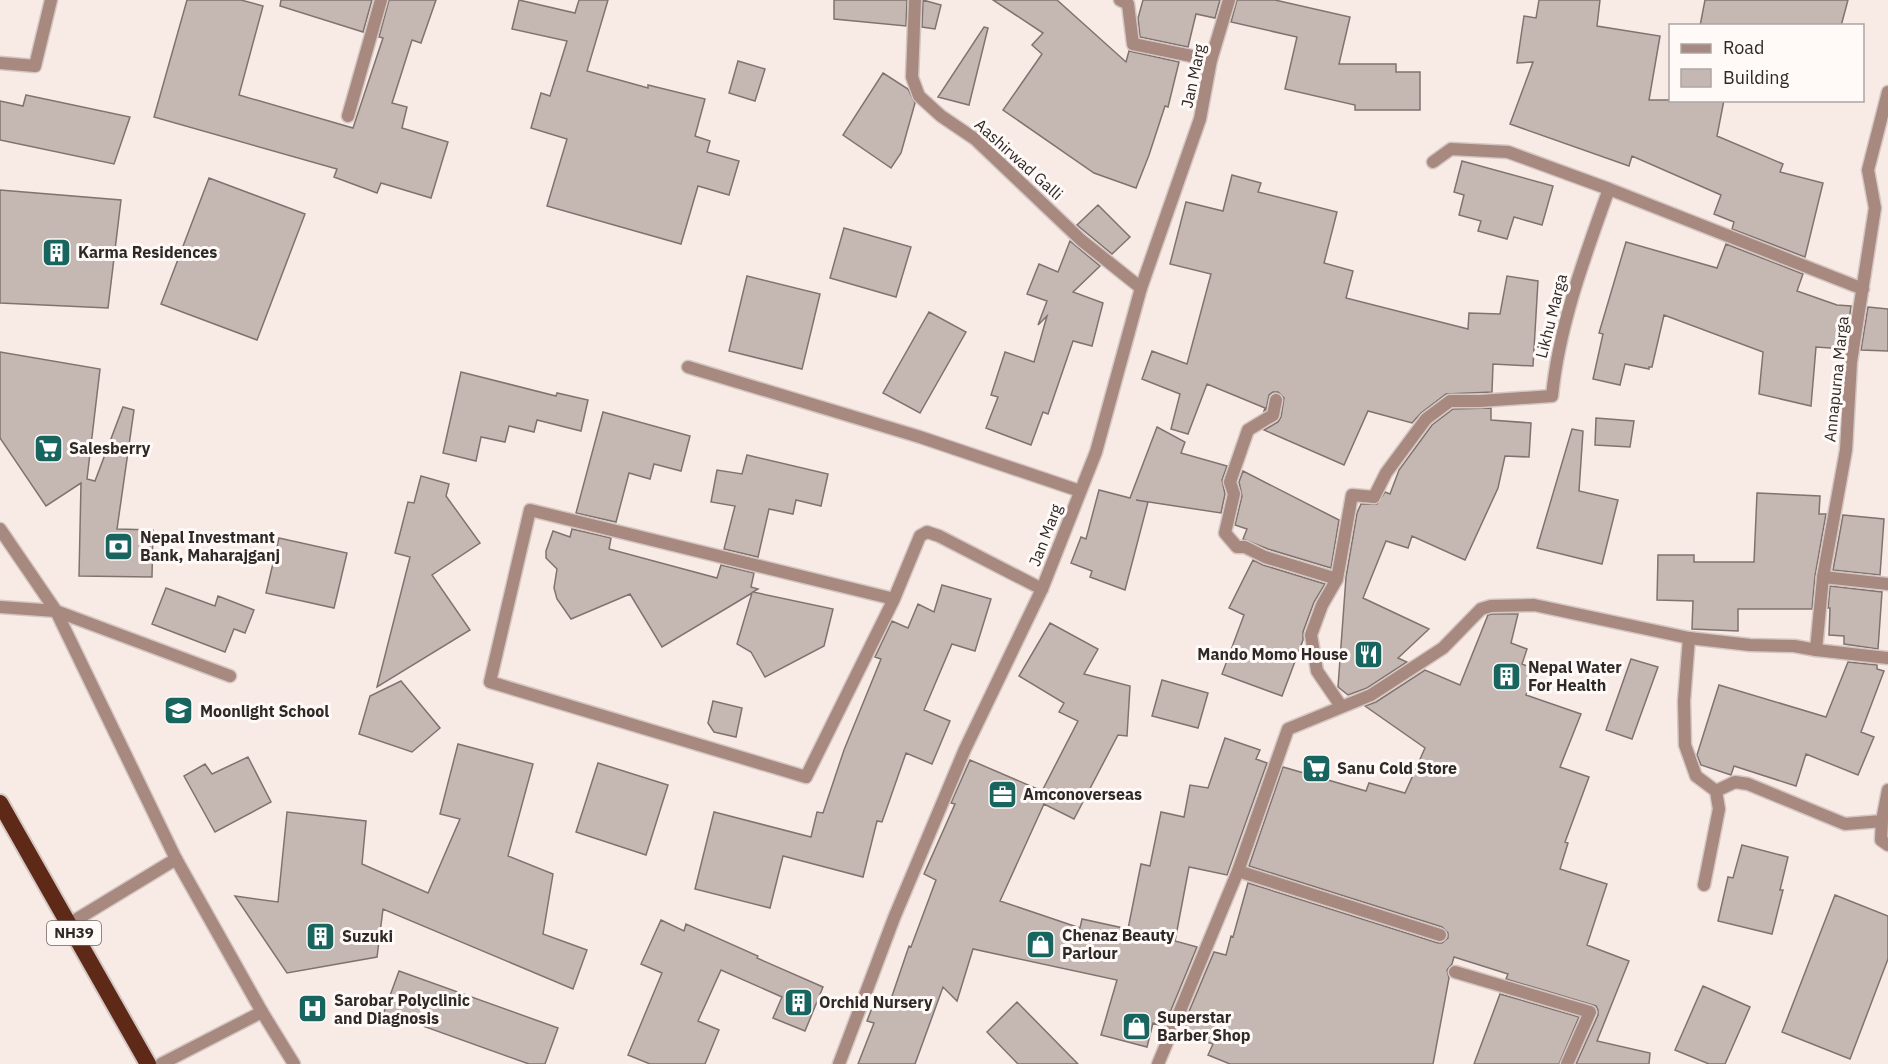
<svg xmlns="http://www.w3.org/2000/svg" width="1888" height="1064" viewBox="0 0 1888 1064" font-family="'IBM Plex Sans',sans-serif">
	<rect width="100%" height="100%" fill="#f8eae5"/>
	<path fill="#c5b8b3" stroke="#80736f" stroke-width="1.5" d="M187,0H241L263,6L239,95L353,128L383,38L379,37L389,0H436L421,43L412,40L392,103L407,107L402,128L448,142L431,198L381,183L377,193L334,177L337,169L154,117Z
		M281,0H372L363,32L280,6Z
		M519,0L575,13L579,0H608L587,71L648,88V85L705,99L695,136L710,141L707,152L739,161L729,195L698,186L681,244L547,206L567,139L531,128L541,93L550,96L567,41L512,29Z
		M834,0H907L906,26L834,19Z
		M923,0L941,5L935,29L922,27Z
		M993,0H1057L1126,62L1129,51L1179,62L1168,107L1165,106L1149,155L1136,188L1094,173L1003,110L1042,54L1032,45L1043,33Z
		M1143,0H1220L1215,18L1196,14L1188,47L1140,37L1138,18Z
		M1237,0H1275L1350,17L1339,64H1396V72H1420V110H1355V105L1285,89L1297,37L1231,22Z
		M1539,0H1600L1597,26L1660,36L1649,100H1724L1717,136L1783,164L1780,172L1823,183L1805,257L1732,229L1734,222L1714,214L1721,195L1632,156L1629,166L1510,124L1533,62L1517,63L1524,16L1536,18Z
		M1705,0H1848L1841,26H1700Z
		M984,27L988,28L969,105L938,97Z
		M738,61L765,69L755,101L729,93Z
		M883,73L908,89L915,103L901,153L891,168L843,135Z
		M26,95L130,117L114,164L0,140V101L23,106Z
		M1462,161L1553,186L1542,225L1514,217L1507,239L1478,231L1481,221L1459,215L1464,195L1454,192Z
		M1232,175L1261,183L1258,192L1337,212L1324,263L1353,271L1346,298L1468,329L1469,313L1500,314L1507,276L1538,281L1533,366L1493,364L1492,392L1446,394L1421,413L1412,423L1368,411L1344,465L1264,430L1278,422L1281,417L1284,398L1278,392H1273L1269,395L1266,410L1264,411L1265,408L1207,384L1188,434L1171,429L1180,394L1142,379L1152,351L1187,364L1211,274L1170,264L1186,202L1223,211Z
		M209,178L305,214L257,340L161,304Z
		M0,190L121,200L108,308L0,303Z
		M1098,205L1130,237L1112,254L1077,225Z
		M844,228L911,247L896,297L830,278Z
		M1070,241L1100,266L1073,292L1103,303L1092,346L1073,341L1048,414L1043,412L1031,445L986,428L998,397L991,395L1005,352L1034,362L1047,316L1038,325L1047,301L1027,294L1039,264L1058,272Z
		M1626,242L1717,268L1726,244L1803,274L1797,291L1837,305L1851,306L1845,349L1816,347L1811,406L1759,394L1763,352L1664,315L1652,367H1649V369L1625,364L1620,385L1593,379L1603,334L1599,333Z
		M747,276L820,294L802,369L729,351Z
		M1868,307L1888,309V351L1861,350Z
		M929,312L966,332L920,413L883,393Z
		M0,352L100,369L87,479L95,481L123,407L134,410L117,529L153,530L152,577L79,576L81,483L46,506L0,438Z
		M461,372L556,396L557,393L588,400L581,431L537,420L534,432L509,426L505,442L481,437L476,461L443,453Z
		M1491,408V420L1531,423L1529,457L1505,456L1498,488L1465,560L1412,536L1408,548L1386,541L1363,598L1429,629L1398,658L1407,662L1367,688L1348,695L1338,687L1346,577L1357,513L1361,504H1377L1385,492L1390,494L1399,470L1432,425L1453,409Z
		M603,412L690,436L681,471L654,464L650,479L629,473L616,522L576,513Z
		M1596,418L1634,421L1630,447L1595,445Z
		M1157,427L1185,442L1181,453L1227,466L1222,480L1225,494L1221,513L1136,500L1148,502L1125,590L1090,577L1092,571L1071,563L1081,537L1086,539L1099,490L1130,498Z
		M1572,429L1583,431L1579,491L1618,500L1602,564L1537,548Z
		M747,455L828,474L821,506L796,500L793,514L769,509L758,557L724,549L735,506L711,502L717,470L742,474Z
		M1243,471L1339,520L1331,568L1268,549L1243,539L1247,529L1235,525L1242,496L1239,482Z
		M421,476L449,484L446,496L480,543L432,575L470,630L377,687L410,557L395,553L408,502L414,503Z
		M1757,493L1820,496L1819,514H1826L1815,576L1812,609H1738V631L1692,629L1693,601L1657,600L1658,555H1694V562H1754Z
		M1843,515L1884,519L1880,575L1833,570Z
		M572,529L611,538L609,549L717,578L721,565L754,573L751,587L758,589L753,592L833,609L824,646L765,677L751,652L737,644L752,593L662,647L630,594L571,619L557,599L554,588L557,569L546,558V551L553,531L570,537Z
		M279,538L347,553L334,608L266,593Z
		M1253,560L1263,565L1325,584L1314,602L1303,632V640L1282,696L1222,674L1244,615L1229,608Z
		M942,585L991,599L975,651L952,644L924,710L950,721L932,764L906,753L882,822L877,821L863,877L783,856L770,908L695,889L714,812L811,837L817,812L823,813L844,750L881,659L875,657L892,621L908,628L918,604L934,612Z
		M1830,586L1882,592L1878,649L1844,644V636L1829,635L1830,608H1828Z
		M166,588L215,606L218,596L254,610L245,633L234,629L225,652L152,624Z
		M1492,614H1518L1511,643L1527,649L1522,664L1537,670L1526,695L1581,714L1560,767L1589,777L1565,842L1568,843L1560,869L1607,884L1587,945L1629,961L1597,1041L1650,1053L1649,1064H1576L1598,1015V1010L1596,1006L1506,979L1508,974L1454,957L1452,964L1447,970L1449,978L1433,1064H1230L1208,1055L1213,1044L1180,1033L1214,952L1226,955L1231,936L1233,937L1248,883L1438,943H1442L1448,938V933L1442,927L1249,866L1283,767L1366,791L1369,783L1405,793L1425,748L1365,706L1376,702L1425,670L1460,685L1488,615Z
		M1050,623L1098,649L1084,674L1130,686L1127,736L1118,735L1074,819L1044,804L1000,901L1080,928L1082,919L1128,929L1141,864L1150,866L1161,812L1184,817L1190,785L1208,788L1225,738L1260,750L1256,759L1267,763L1227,875L1189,867L1175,941L1197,947L1164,1027L1153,1023L1147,1047L1101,1035L1117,980L973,949L957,1001L943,987L915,1064H858L874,1023L867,1021L877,995L891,999L909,946L911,947L936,880L924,874L955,804L951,803L970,760L1042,791L1078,721L1059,712L1064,703L1019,676Z
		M1631,659L1658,667L1632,739L1606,730Z
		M1848,662L1877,665V669L1884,671L1861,732L1874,737L1858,775L1806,754L1796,786L1734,766L1731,775L1701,765L1697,755L1719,685L1826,717Z
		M1162,680L1208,693L1198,728L1152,716Z
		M401,681L440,728L412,752L359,734L370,696Z
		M713,701L742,708L736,737L714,732L708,723Z
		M458,744L533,764L508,856L553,874L543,934L587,950L573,989L383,909L377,957L287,973L235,896L278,902L287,812L366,821L362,864L428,893L460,819L440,814Z
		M248,757L271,802L215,832L184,776L205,764L212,774Z
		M598,763L668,785L646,855L576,832Z
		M1742,845L1788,857L1780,890H1783L1772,934L1718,921L1728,877L1733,878Z
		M1835,895L1888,916V959L1850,1059L1782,1032Z
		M661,920L684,931L686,924L758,956L757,958L823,987L805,1031L773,1018L782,997L721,970L698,1021L719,1030L705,1064H650L628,1055L662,973L641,964Z
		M399,971L558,1028L545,1064H529L384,1012Z
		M1703,986L1750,1007L1725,1064H1709L1675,1050Z
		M1500,994L1579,1017L1559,1064H1474Z
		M1017,1002L1078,1064H1018L987,1032Z"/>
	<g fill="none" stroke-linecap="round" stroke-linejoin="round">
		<defs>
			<path id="service" d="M1120,0L1128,4L1133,44L1211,60
				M1823,577L1888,584
				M0,607L56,611L230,676
				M1689,638L1684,701L1685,745L1696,776L1716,791L1719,809L1704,885
				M1816,650L1888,658
				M1888,790L1882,821L1881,840L1888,845
				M1716,791L1735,782L1748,784L1845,824L1882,821
				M1238,871L1440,935
				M69,924L176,859
				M1455,972L1590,1012L1567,1064
				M161,1064L262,1012"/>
			<path id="minor" d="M915,0L912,77L919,96L941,116L975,139L1081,240L1141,288
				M0,63L35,66L51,0
				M348,116L381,0
				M1433,162L1451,149L1508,152L1609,189
				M688,367L920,437L1080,491
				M1276,400L1273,415L1248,430L1230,482L1234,494L1225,533L1237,547H1245L1265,557L1337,579L1322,605L1311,635L1317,671L1341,706
				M0,529L56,611L176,859L262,1012L294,1064
				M1337,579L1352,495L1374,497L1386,473L1426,419L1450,401H1480L1552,396C1559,325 1585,256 1609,189L1863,289
				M894,599L530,510L490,682L806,777L894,599L920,536L927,532L939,536L1042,589
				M1158,1064L1238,871L1288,729L1371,695L1443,648L1481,609L1491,606L1534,605L1689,638L1750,645L1794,646L1816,650L1823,577L1846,450L1851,362L1875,208L1868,170L1888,92"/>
			<path id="tertiary" d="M839,1064L894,918L965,749L1042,589L1096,452L1141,288L1200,119L1211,60L1229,0"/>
			<path id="trunk" d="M0,803L148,1064"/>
		</defs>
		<use href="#service" stroke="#d4c7c3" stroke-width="15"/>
		<use href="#minor" stroke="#d4c7c3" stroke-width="15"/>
		<use href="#tertiary" stroke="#d4c7c3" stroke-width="15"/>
		<use href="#trunk" stroke="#d4c7c3" stroke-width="20"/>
		<use href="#service" stroke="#a8897f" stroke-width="12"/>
		<use href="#minor" stroke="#a8897f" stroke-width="12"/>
		<use href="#tertiary" stroke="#a8897f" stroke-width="12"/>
		<use href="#trunk" stroke="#5e2916" stroke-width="16"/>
	</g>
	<defs>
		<symbol id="building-square" viewBox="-11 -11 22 22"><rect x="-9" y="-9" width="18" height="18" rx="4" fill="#186560" stroke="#fff9f7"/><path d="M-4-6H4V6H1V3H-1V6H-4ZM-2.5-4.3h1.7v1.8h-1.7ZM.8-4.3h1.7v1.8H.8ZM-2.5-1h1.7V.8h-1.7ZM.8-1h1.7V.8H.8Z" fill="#fff"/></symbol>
		<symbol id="supermarket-square" viewBox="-11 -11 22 22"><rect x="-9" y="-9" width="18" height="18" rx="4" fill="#186560" stroke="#fff9f7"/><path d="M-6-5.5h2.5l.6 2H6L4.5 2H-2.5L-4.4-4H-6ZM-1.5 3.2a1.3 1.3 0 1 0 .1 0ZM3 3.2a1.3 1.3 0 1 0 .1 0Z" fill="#fff"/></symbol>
		<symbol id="bank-square" viewBox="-11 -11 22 22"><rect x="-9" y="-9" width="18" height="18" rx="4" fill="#186560" stroke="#fff9f7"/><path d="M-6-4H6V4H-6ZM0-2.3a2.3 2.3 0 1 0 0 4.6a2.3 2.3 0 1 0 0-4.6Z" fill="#fff"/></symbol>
		<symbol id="restaurant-square" viewBox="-11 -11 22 22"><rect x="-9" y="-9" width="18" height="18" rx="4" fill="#186560" stroke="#fff9f7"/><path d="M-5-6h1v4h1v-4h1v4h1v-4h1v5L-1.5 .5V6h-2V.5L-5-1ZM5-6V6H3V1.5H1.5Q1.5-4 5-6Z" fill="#fff"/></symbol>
		<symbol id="school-square" viewBox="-11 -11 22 22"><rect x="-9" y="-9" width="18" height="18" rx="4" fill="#186560" stroke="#fff9f7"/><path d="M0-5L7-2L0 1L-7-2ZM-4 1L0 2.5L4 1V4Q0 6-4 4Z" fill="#fff"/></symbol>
		<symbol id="office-square" viewBox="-11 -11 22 22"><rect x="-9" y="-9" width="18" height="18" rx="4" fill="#186560" stroke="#fff9f7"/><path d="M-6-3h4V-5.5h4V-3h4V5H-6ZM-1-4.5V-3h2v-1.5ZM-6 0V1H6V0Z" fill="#fff"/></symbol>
		<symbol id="shop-square" viewBox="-11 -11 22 22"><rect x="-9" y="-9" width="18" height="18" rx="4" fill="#186560" stroke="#fff9f7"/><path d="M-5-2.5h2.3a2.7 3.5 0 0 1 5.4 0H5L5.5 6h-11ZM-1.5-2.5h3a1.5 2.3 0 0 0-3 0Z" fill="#fff"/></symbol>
		<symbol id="hospital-square" viewBox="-11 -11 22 22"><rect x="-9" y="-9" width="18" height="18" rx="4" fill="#186560" stroke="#fff9f7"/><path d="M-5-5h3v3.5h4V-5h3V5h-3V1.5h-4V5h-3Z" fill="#fff"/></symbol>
	</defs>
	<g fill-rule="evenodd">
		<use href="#building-square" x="40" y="236" width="33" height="33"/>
		<use href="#supermarket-square" x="32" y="432" width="33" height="33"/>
		<use href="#bank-square" x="102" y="530" width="33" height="33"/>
		<use href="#restaurant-square" x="1352" y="638" width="33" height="33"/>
		<use href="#building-square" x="1490" y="660" width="33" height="33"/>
		<use href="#school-square" x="162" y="694" width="33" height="33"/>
		<use href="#supermarket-square" x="1300" y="752" width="33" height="33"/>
		<use href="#office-square" x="986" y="778" width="33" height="33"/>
		<use href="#building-square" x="304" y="920" width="33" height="33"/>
		<use href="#shop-square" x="1024" y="928" width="33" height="33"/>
		<use href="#building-square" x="782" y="986" width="33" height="33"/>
		<use href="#hospital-square" x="296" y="992" width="33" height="33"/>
		<use href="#shop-square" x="1120" y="1010" width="33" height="33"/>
	</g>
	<g text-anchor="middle" stroke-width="6" stroke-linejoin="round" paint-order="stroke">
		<rect fill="#fff9f7" stroke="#6d6765" stroke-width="1.5" x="47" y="921" width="54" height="24" rx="4.5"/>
		<g font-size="15" font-weight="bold" fill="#2e2927">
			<text x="74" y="938">NH39</text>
		</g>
		<g font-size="16" fill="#2e2927" stroke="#fff9f7">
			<text transform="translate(1193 76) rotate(-78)" y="6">Jan Marg</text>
			<text transform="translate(1019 159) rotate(42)" y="6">Aashirwad Galli</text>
			<text transform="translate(1551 316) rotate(-76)" y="6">Likhu Marga</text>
			<text transform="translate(1836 379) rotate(-84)" y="6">Annapurna Marga</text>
			<text transform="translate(1045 535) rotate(-69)" y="6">Jan Marg</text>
		</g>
		<g font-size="16" font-weight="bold" fill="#2e2927" stroke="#fff9f7" text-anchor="start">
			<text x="78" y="258">Karma Residences</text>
			<text x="69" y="454">Salesberry</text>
			<text x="140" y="543">Nepal Investmant<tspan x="140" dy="18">Bank, Maharajganj</tspan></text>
			<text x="1348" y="660" text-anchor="end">Mando Momo House</text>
			<text x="1528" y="673">Nepal Water<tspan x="1528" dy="18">For Health</tspan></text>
			<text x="200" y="717">Moonlight School</text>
			<text x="1337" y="774">Sanu Cold Store</text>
			<text x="1023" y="800">Amconoverseas</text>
			<text x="1062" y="941">Chenaz Beauty<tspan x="1062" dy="18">Parlour</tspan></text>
			<text x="342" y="942">Suzuki</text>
			<text x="334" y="1006">Sarobar Polyclinic<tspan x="334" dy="18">and Diagnosis</tspan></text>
			<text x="819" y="1008">Orchid Nursery</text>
			<text x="1157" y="1023">Superstar<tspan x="1157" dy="18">Barber Shop</tspan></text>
		</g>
	</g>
	<rect x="1669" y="24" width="195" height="78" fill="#fff9f7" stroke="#aba6a4" stroke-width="1.5"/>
	<rect x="1681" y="44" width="30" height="9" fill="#a8897f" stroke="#aba6a4" stroke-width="1.5"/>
	<text x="1723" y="54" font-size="18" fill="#2e2927">Road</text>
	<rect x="1681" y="69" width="30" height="18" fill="#c5b8b3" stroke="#aba6a4" stroke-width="1.5"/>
	<text x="1723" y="84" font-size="18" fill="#2e2927">Building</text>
</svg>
